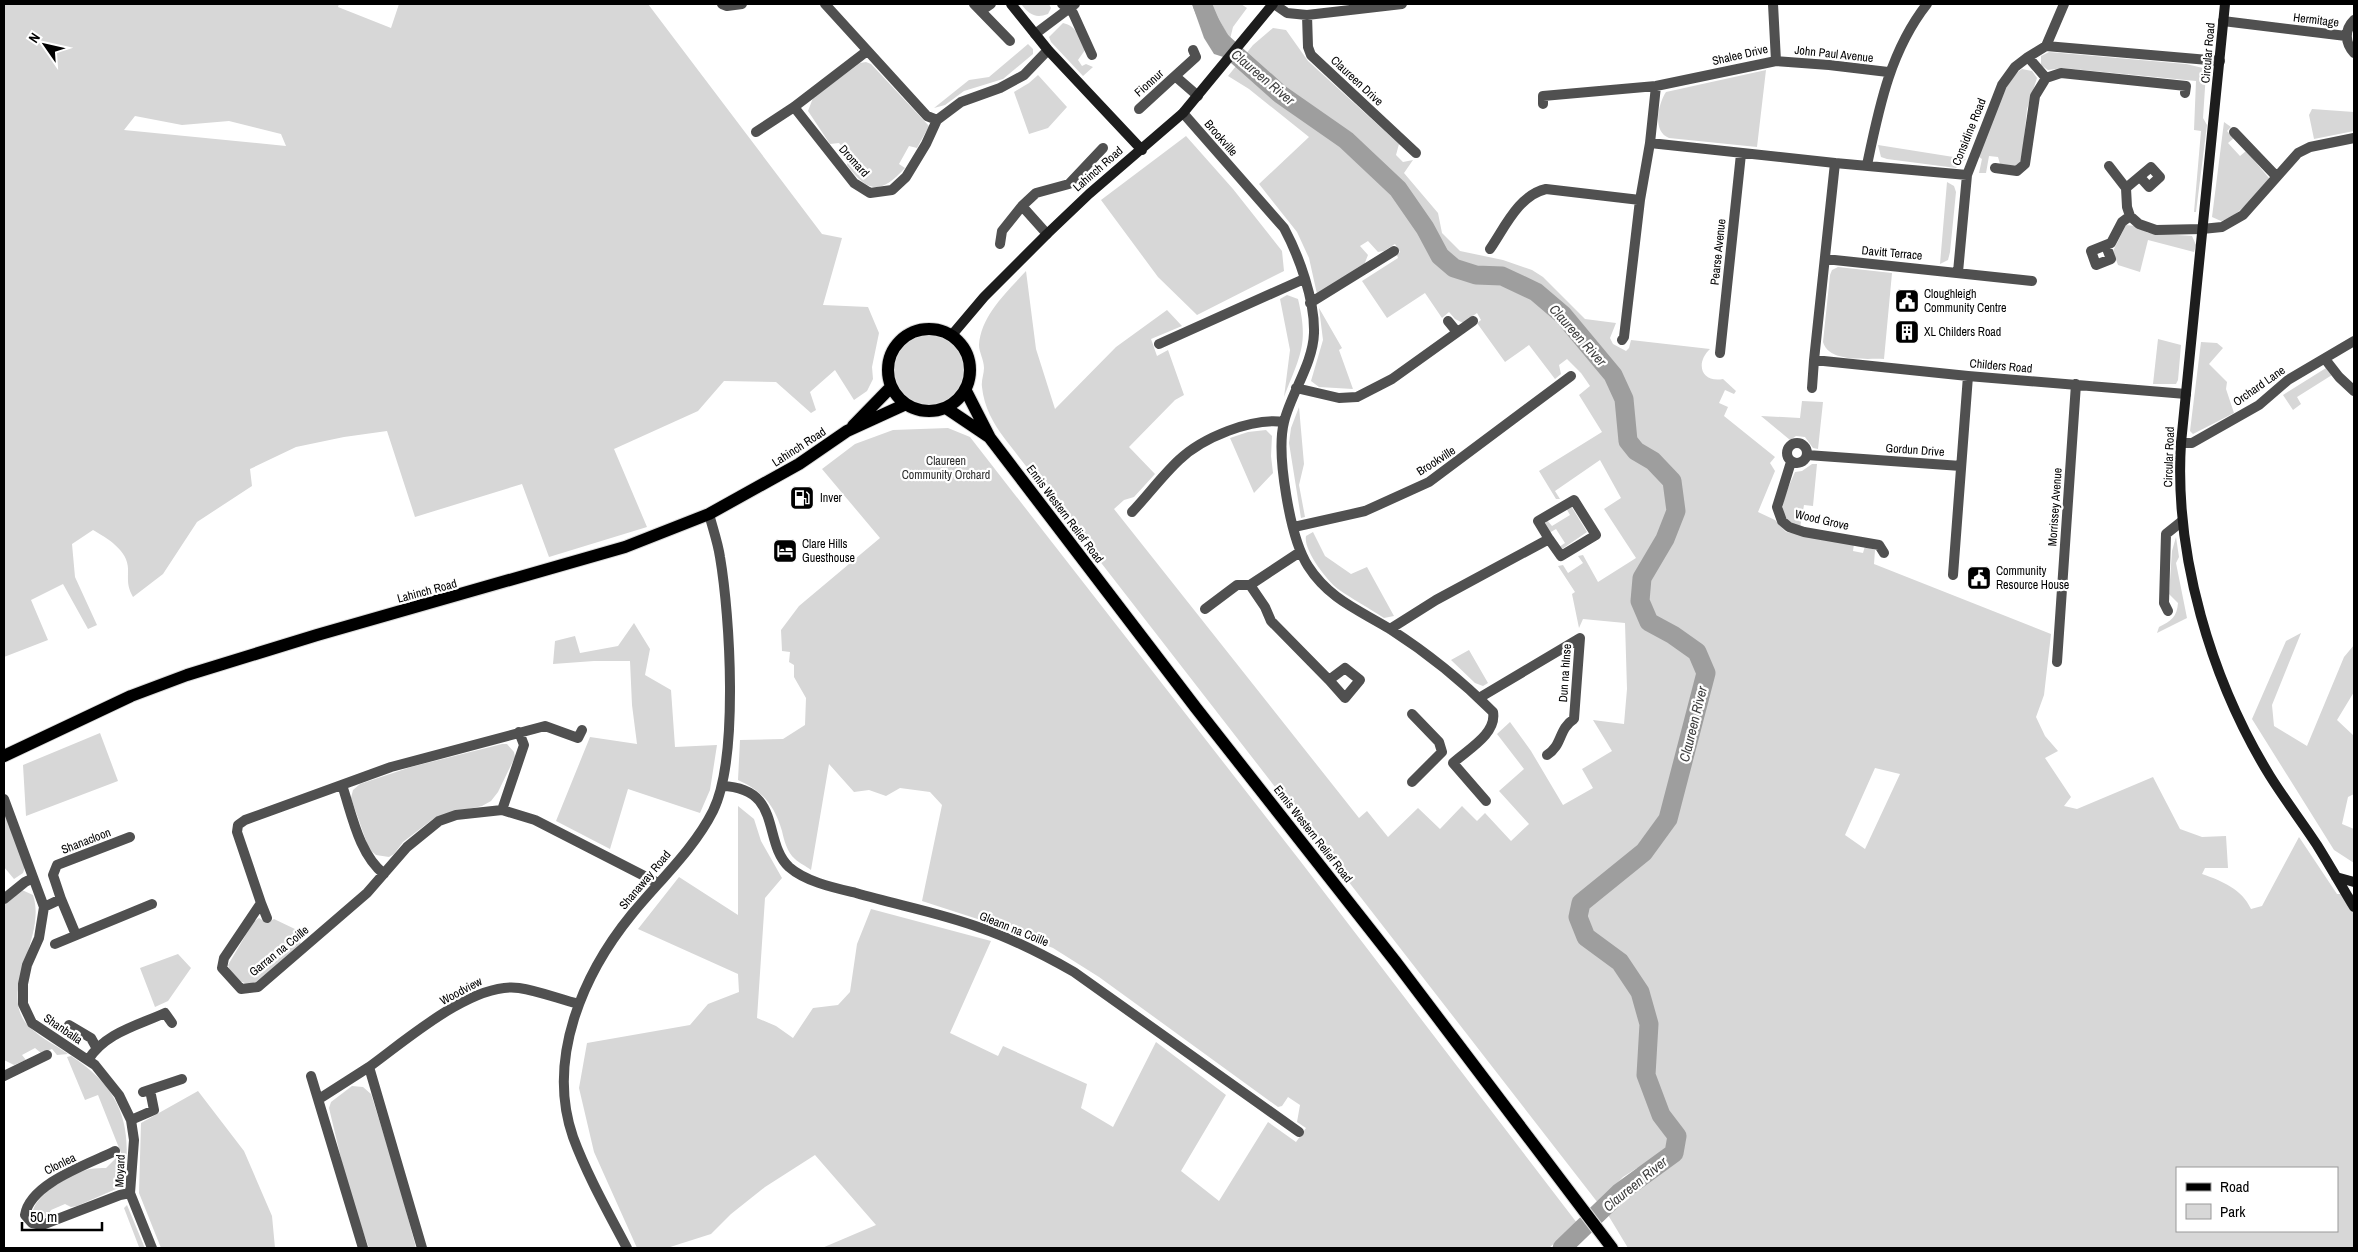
<svg xmlns="http://www.w3.org/2000/svg" width="2358" height="1252" viewBox="0 0 2358 1252" font-family="'Archivo Narrow',sans-serif">
	<rect width="100%" height="100%" fill="#fff"/>
	<path fill="#d7d7d7" fill-rule="evenodd" d="M4,4H339L338,7L391,28L399,4H648L822,234L842,238L823,305L868,307L879,333L872,367L873,379L867,391L854,400L835,370L810,392L816,410L811,413L776,382L724,381L698,411L614,449L647,527L549,557L522,484L415,517L387,431L344,437L296,447L250,469L252,486L197,522L163,574L133,597C127,586 128,582 128,570C129,551 107,538 93,530L72,544L75,577L97,625L88,629L63,584L31,600L48,640L4,657ZM135,116L182,125L229,121L281,134L286,146L124,130Z
		M1021,4H1049L1051,8L1048,14C1035,19 1029,14 1021,4Z
		M1210,4H1241L1247,8L1233,27L1230,39Z
		M1063,23C1077,26 1079,37 1085,50L1078,60L1082,66L1086,64L1093,67L1083,76L1051,42L1049,37Z
		M1273,28L1286,30L1308,61L1399,144L1396,155L1403,162L1413,160L1404,173L1438,213L1442,233L1460,251L1503,260L1532,270L1543,277L1585,319L1616,323L1610,338L1613,344L1626,351L1629,348L1631,340L1710,349C1695,363 1701,383 1723,379L1736,391L1734,394L1725,390L1719,403L1728,407L1724,416L1775,457L1770,463L1775,471L1758,512L1775,520L1786,532L1854,544L1853,551L1863,553L1865,546L1875,550L1874,564L2051,634L2044,695L2036,717L2045,736L2058,751L2045,758L2071,797L2064,806L2077,809L2153,777L2180,829L2202,837L2226,836L2228,868H2205L2202,874C2222,881 2242,889 2251,909L2262,906L2299,837L2337,894H2354V1248H1628L1608,1215L1647,1183L1637,1168L1623,1177L1598,1203L1005,439C993,423 984,407 982,387C981,381 984,374 984,368C984,360 979,352 979,345C981,315 1007,292 1026,271L1036,349L1055,409L1116,347L1167,310L1182,326L1151,339L1157,356L1168,350L1184,395L1175,400L1129,447L1155,474L1134,497L1124,500L1114,509L1359,818L1367,811L1388,837L1418,808L1440,829L1462,806L1477,821L1485,813L1511,841L1529,824L1499,791L1524,769L1497,734L1510,722L1531,751L1563,805L1593,788L1582,769L1612,751L1593,720L1624,724L1627,689L1625,623L1583,619L1579,628L1572,594L1575,592L1558,566L1563,565L1568,573L1583,563L1578,556L1583,555L1598,582L1636,558L1604,509L1621,498L1600,460L1555,491L1560,499H1556L1539,471L1602,432L1579,395L1590,386L1581,373L1567,359L1559,365L1561,374L1555,379L1529,345L1505,362L1477,323L1481,320L1477,313L1463,323L1455,319L1449,312L1442,318L1425,293L1387,318L1362,281L1398,258L1397,255L1400,252L1395,244L1384,251L1378,252L1368,241L1360,246L1368,255L1364,265L1317,294L1309,258L1297,232L1259,184L1309,137L1249,89L1228,76L1253,45ZM1875,768L1900,774L1865,849L1845,835ZM2177,1168H2337V1231H2177Z
		M1028,44L1033,49V54L1003,79L964,91L945,105L934,108L969,80L989,77Z
		M2049,52L2186,64L2203,68L2206,73L2203,118L2207,125L2196,212H2194L2201,131L2194,130L2196,81L2063,68L2048,70L2041,65V56Z
		M866,62L871,64L929,126L917,148L909,146L899,164L905,168C880,195 868,193 847,165L850,157L839,143L830,144L808,111L813,98L860,63Z
		M2022,69L2032,71L2037,78L2027,109L2022,159L2016,167L2000,164L1998,157L1989,156L1986,173H1979L1982,159L1979,157C1986,135 2003,80 2022,69Z
		M1766,70L1757,147L1669,138C1652,132 1658,104 1666,92Z
		M1038,75L1067,107L1048,128L1029,134L1014,92L1029,83Z
		M2312,109L2354,112V131L2314,139L2309,115Z
		M2224,122L2231,127L2227,131L2234,138L2228,143L2240,156L2246,151L2269,178L2268,181C2255,195 2240,216 2221,221L2212,217Z
		M1186,136L1233,189L1282,251L1284,271L1197,315L1158,277L1101,200Z
		M1878,145L1966,159L1956,168L1887,159L1881,157Z
		M1947,182L1954,186L1956,192L1950,252L1948,260L1940,264Z
		M2126,225L2135,226L2148,233L2192,236L2196,245L2194,252L2148,240L2140,272L2118,265L2113,251Z
		M1838,267L1892,273L1884,359C1866,358 1829,363 1823,342L1830,275L1832,270Z
		M1287,295L1298,299C1309,345 1300,355 1284,397L1290,350L1280,299Z
		M1319,308L1342,348L1339,350L1353,389L1319,387L1311,381L1323,340Z
		M892 369a36 36 0 1 1 72 0a36 36 0 1 1-72 0Z
		M2158,339L2181,345L2178,380L2176,384H2153Z
		M2201,342L2217,343L2223,348L2209,364L2227,382L2226,389L2234,413L2193,434L2190,431Z
		M2326,368L2332,375L2297,397L2301,404L2293,410L2283,395Z
		M1802,401L1823,402L1818,449L1813,448L1805,437L1796,436L1790,440L1761,416L1800,418Z
		M1299,407L1304,464L1299,485L1305,517L1301,518L1289,443L1291,428Z
		M948,428L970,437L1301,862L1577,1223L1549,1248H822L876,1225L815,1155L765,1187L731,1214L711,1234L667,1248H637L594,1152L579,1088L587,1043L690,1025L708,1004L739,992L738,974L638,929L679,877L738,915V806L754,819L761,841L782,878L765,898L757,1018L776,1026L793,1038L813,1008L838,1005L850,992L857,944L871,909L991,941L950,1033L998,1056L1003,1046L1087,1084L1081,1108L1113,1127L1156,1042L1226,1095L1181,1171L1219,1201L1268,1122L1296,1142L1306,1128L1297,1122L1300,1105L1288,1097L1282,1106L1278,1107L1099,977L1053,948L993,924L922,901L942,805L930,792L900,788L886,796L869,790L854,792L829,764L811,870C806,866 799,863 795,859C787,852 784,840 782,831C774,804 762,791 738,780L740,740L783,739L805,725L806,698L794,677V665L789,662L790,652L782,651L781,630L799,606L880,538L822,469L855,444L893,430Z
		M1266,430L1272,436L1271,456L1273,473L1254,493L1230,438L1248,432Z
		M1812,464H1817L1813,506L1804,505L1800,528C1771,516 1786,494 1795,472L1802,471Z
		M1571,506L1587,532L1562,549L1559,547L1565,543L1556,529L1549,533L1545,524L1547,520L1552,526L1570,515L1566,508Z
		M1313,532L1325,556L1351,574L1367,567L1394,616L1384,618C1369,608 1352,599 1338,589C1327,581 1303,550 1306,536Z
		M2176,537L2179,557L2176,563L2187,618L2157,633L2159,627C2171,621 2177,617 2178,603L2169,594L2172,551Z
		M634,623L650,649L645,675L671,690L675,747L717,745L710,790L700,813L628,789L610,849L556,821L590,737L637,744L632,705L630,661H594L553,664L555,641L575,636L580,653L618,646Z
		M2301,633L2272,705L2274,726L2307,746L2344,657L2354,645V692L2337,720L2354,736V794L2348,797L2342,824L2354,829V863L2334,850L2252,719L2286,641Z
		M1469,650L1488,683L1483,686L1475,683L1451,660Z
		M100,733L118,781L26,816L23,765Z
		M502,744H507L514,752L515,757L498,792L491,801L482,806L446,814L433,819L403,842L394,854L389,857L376,855L369,849L351,798L353,790L360,784L411,767Z
		M4,811L25,867L23,873L14,879L4,867Z
		M22,890L33,895C47,937 0,987 25,1022C35,1035 54,1044 68,1054L57,1055L52,1049L41,1053L35,1048L22,1055L26,1060L14,1065L4,1060V905Z
		M259,918L267,923L274,919L297,930L301,945L256,982C243,987 231,978 228,965L254,921Z
		M178,954L191,968L168,1001L155,1007L140,968Z
		M71,1056C122,1089 134,1127 123,1186L77,1206L71,1207L65,1204L51,1210L47,1217L37,1220L33,1216C29,1197 74,1172 90,1169C96,1168 101,1168 106,1168L121,1153L98,1095L85,1100L67,1057Z
		M352,1086L363,1087L371,1094L398,1180L416,1248H369L350,1196L329,1108L331,1102Z
		M198,1091L244,1151L272,1216L275,1248H161L139,1193L141,1123Z
		M127,1205L144,1246L145,1248L139,1247L124,1208Z"/>
	<path fill="#9e9e9e" d="M1192,4H1210L1245,64L1214,54L1204,38Z"/>
	<g fill="none" stroke-linecap="round" stroke-linejoin="round">
		<path stroke="#9e9e9e" stroke-width="19" d="M1202,4L1216,37L1280,94L1346,140L1398,189L1425,228L1440,256L1454,268L1476,275L1502,276L1536,292L1563,315L1613,375L1624,399L1628,441L1636,451L1653,461L1672,481L1676,511L1665,539L1642,578L1640,601L1649,622L1673,635L1697,652L1706,673L1668,819L1644,852L1581,903L1578,917L1586,937L1620,962L1640,992L1649,1024L1646,1075L1661,1115L1677,1136L1674,1153L1619,1193L1562,1248"/>
		<defs>
			<path id="primary" d="M888 370a41 41 0 1 1 82 0a41 41 0 1 1-82 0Z
				M965,389L990,438L1196,708L1395,961L1612,1248
				M946,408L989,437
				M853,426L891,387
				M4,756L131,696L187,675L317,635L625,547L709,514L799,464L847,431L906,404"/>
		</defs>
		<use href="#primary" stroke="#dbdbdb" stroke-width="14"/>
		<path stroke="#505050" stroke-width="10" d="M722,4L727,6L742,4
			M825,4L927,116L937,120
			M974,4L1010,41
			M1062,4L1073,13L1092,55
			M1274,4L1287,13L1307,15L1402,4
			M2064,4L2046,46L2220,61
			M981,11L991,4
			M1307,15L1308,47L1311,55L1416,153
			M2354,20C2344,30 2345,43 2354,53
			M2223,21L2346,36
			M1035,34L1075,4
			M2046,46L2028,57L2046,78L2061,73L2186,86L2185,93
			M1776,61L1829,65L1888,72
			M1175,76L1196,57L1193,50
			M1543,104V96L1656,86L1776,61L1773,4
			M794,107L854,183L870,193L892,190L906,177L926,144L937,120L961,102L1000,88L1024,75L1048,50
			M1139,109L1175,76L1198,96
			M1183,113L1284,228C1299,256 1315,300 1314,333C1313,364 1291,393 1284,422C1276,454 1290,538 1308,566C1329,599 1359,610 1390,629C1429,654 1461,680 1493,712C1497,734 1467,750 1453,763L1486,801
			M756,132L794,107L867,51
			M2234,132L2276,176
			M1650,143L1835,163L1814,360L1968,376L2186,394
			M1835,163L1967,175
			M1867,165C1879,108 1890,51 1927,4
			M2109,166L2126,188L2127,207L2130,216L2139,224L2156,230L2202,229L2222,227L2243,215L2298,153L2310,147L2354,138
			M1995,168L2017,171L2025,164L2035,96L2046,78
			M2126,188L2151,167L2160,177L2149,187L2140,177
			M1022,206L1047,234
			M1000,244L1002,231L1022,206L1036,193L1069,184L1103,148
			M2106,246L2111,259L2096,265L2091,251L2111,243L2122,222L2130,216
			M1490,249C1505,227 1519,195 1546,189L1640,200
			M1825,259L2032,281
			M1958,272L1967,175L2002,85L2015,67L2028,57
			M1310,303L1394,251
			M1448,321L1457,332
			M1622,340L1624,337L1640,200L1650,143L1656,86
			M1159,344L1304,279
			M1720,353L1741,154
			M2325,359L2339,377L2354,391
			M1296,388L1339,398L1357,397L1392,379L1473,321
			M1812,388L1814,360
			M1787 453a10 10 0 1 1 20 0a10 10 0 1 1-20 0Z
			M2181,443H2192L2259,405L2288,380L2354,341
			M1807,455L1961,466
			M1791,462L1777,507L1782,521L1789,527L1804,532L1879,545L1884,553
			M1132,512C1148,495 1162,476 1179,460C1202,438 1252,417 1284,422
			M1294,527L1365,511L1429,482L1571,376
			M1300,552L1250,585L1265,607L1271,621L1329,680L1345,668L1360,680L1345,698L1329,680
			M1953,575L1968,376
			M1205,609L1237,585H1250
			M2168,611L2164,603L2166,534L2181,522
			M1390,629L1436,600L1549,539L1561,556L1596,535L1574,500L1538,521L1549,539
			M2057,662L2076,384
			M1479,698L1580,638L1574,719C1558,729 1563,745 1547,755
			M582,730L578,738L545,726L391,767L245,820L238,825L237,832L261,903L224,958L222,968L241,989L258,987L367,893L407,847L439,821L456,815L502,810L535,820L658,883
			M1412,782L1442,752L1439,742L1412,714
			M342,785C352,815 359,854 384,874
			M722,786C783,788 762,842 789,867C806,882 835,888 856,893C897,905 941,913 981,928C1013,939 1044,955 1074,972L1299,1132
			M4,799L44,907L39,938L27,965L23,984V1004L32,1023L95,1065L119,1095L131,1120L134,1140L130,1193L152,1248
			M502,810L524,745L519,732
			M4,899L25,882L33,878
			M61,899L76,935
			M261,903L267,918
			M44,907L61,899L53,875L57,865L130,837
			M55,944L152,904
			M69,1025L91,1038L96,1047
			M88,1060C105,1033 136,1026 165,1013L172,1023
			M4,1076L47,1055
			M311,1076L363,1248
			M143,1092L182,1079
			M319,1099L369,1067
			M131,1120L154,1110L150,1090
			M115,1151C89,1164 30,1183 25,1215L32,1223L42,1225L120,1195L130,1193
			M422,1248L369,1067C405,1041 473,981 519,988C539,991 559,999 579,1004
			M627,1248C608,1212 587,1175 573,1137C546,1059 583,974 632,914C659,881 694,849 713,811C739,758 730,616 720,557C718,543 713,529 709,514"/>
		<path stroke="#1d1d1d" stroke-width="10" d="M1011,4L1048,50L1142,150
			M2225,4L2181,443C2174,555 2211,680 2270,776C2285,800 2302,822 2317,845C2330,866 2342,887 2354,907
			M951,336L984,297L1047,234L1089,194L1183,113L1273,4
			M2336,877L2354,882"/>
		<use href="#primary" stroke="#000" stroke-width="12"/>
	</g>
	<defs>
		<symbol id="civic-square" viewBox="-11 -11 22 22"><rect x="-9" y="-9" width="18" height="18" rx="4" fill="#000" stroke="#fff"/><path d="M-.6-6.5H3V-4.5H.6V-3L4-1V1h2V6H-6V1h2V-1L-.6-3ZM-1.2 2.5V6h2.4V2.5Z" fill="#fff"/></symbol>
		<symbol id="building-square" viewBox="-11 -11 22 22"><rect x="-9" y="-9" width="18" height="18" rx="4" fill="#000" stroke="#fff"/><path d="M-4-6H4V6H1V3H-1V6H-4ZM-2.5-4.3h1.7v1.8h-1.7ZM.8-4.3h1.7v1.8H.8ZM-2.5-1h1.7V.8h-1.7ZM.8-1h1.7V.8H.8Z" fill="#fff"/></symbol>
		<symbol id="fuel-square" viewBox="-11 -11 22 22"><rect x="-9" y="-9" width="18" height="18" rx="4" fill="#000" stroke="#fff"/><path d="M-5.5-6h7V0h2V4h1.3V-2.5L3-4.5l.8-.8L6-3V5H2.5V1h-1V6h-7ZM-4.2-4.7v3.2H.2V-4.7Z" fill="#fff"/></symbol>
		<symbol id="hotel-square" viewBox="-11 -11 22 22"><rect x="-9" y="-9" width="18" height="18" rx="4" fill="#000" stroke="#fff"/><path d="M-6-4.5h1.5V1H6V5H4.5V3h-9V5H-6ZM-4 0a1.8 1.8 0 1 1 3.6 0ZM.5 0V-2.5h3Q6-2.5 6 0Z" fill="#fff"/></symbol>
	</defs>
	<g fill-rule="evenodd">
		<use href="#civic-square" x="1893" y="287" width="28" height="28"/>
		<use href="#building-square" x="1893" y="318" width="28" height="28"/>
		<use href="#fuel-square" x="788" y="484" width="28" height="28"/>
		<use href="#hotel-square" x="771" y="537" width="28" height="28"/>
		<use href="#civic-square" x="1965" y="564" width="28" height="28"/>
	</g>
	<g text-anchor="middle" stroke-width="4.5" stroke-linejoin="round" paint-order="stroke">
		<g font-size="12" fill="#000" stroke="#fff">
			<text transform="translate(2316 20) rotate(7)" y="4">Hermitage</text>
			<text transform="translate(2208 53) rotate(-85)" y="4">Circular Road</text>
			<text transform="translate(1834 54) rotate(6)" y="4">John Paul Avenue</text>
			<text transform="translate(1740 55) rotate(-13)" y="4">Shalee Drive</text>
			<text transform="translate(1357 81) rotate(43)" y="4">Claureen Drive</text>
			<text transform="translate(1149 83) rotate(-42)" y="4">Fionnur</text>
			<text transform="translate(1969 132) rotate(-68)" y="4">Considine Road</text>
			<text transform="translate(1221 138) rotate(49)" y="4">Brookville</text>
			<text transform="translate(854 161) rotate(48)" y="4">Dromard</text>
			<text transform="translate(1098 169) rotate(-41)" y="4">Lahinch Road</text>
			<text transform="translate(1718 252) rotate(-84)" y="4">Pearse Avenue</text>
			<text transform="translate(1892 253) rotate(5)" y="4">Davitt Terrace</text>
			<text transform="translate(2001 366) rotate(5)" y="4">Childers Road</text>
			<text transform="translate(2259 386) rotate(-35)" y="4">Orchard Lane</text>
			<text transform="translate(799 447) rotate(-33)" y="4">Lahinch Road</text>
			<text transform="translate(1915 450) rotate(4)" y="4">Gordun Drive</text>
			<text transform="translate(2169 457) rotate(-88)" y="4">Circular Road</text>
			<text transform="translate(1436 461) rotate(-33)" y="4">Brookville</text>
			<text transform="translate(2055 507) rotate(-86)" y="4">Morrissey Avenue</text>
			<text transform="translate(1065 514) rotate(53)" y="4">Ennis Western Relief Road</text>
			<text transform="translate(1822 520) rotate(13)" y="4">Wood Grove</text>
			<text transform="translate(427 591) rotate(-15)" y="4">Lahinch Road</text>
			<text transform="translate(1565 673) rotate(-86)" y="4">Dun na hInse</text>
			<text transform="translate(1313 834) rotate(52)" y="4">Ennis Western Relief Road</text>
			<text transform="translate(86 841) rotate(-21)" y="4">Shanacloon</text>
			<text transform="translate(645 880) rotate(-50)" y="4">Shanaway Road</text>
			<text transform="translate(1014 929) rotate(22)" y="4">Gleann na Coille</text>
			<text transform="translate(279 951) rotate(-39)" y="4">Garran na Coille</text>
			<text transform="translate(461 991) rotate(-28)" y="4">Woodview</text>
			<text transform="translate(63 1029) rotate(34)" y="4">Shanballa</text>
			<text transform="translate(60 1164) rotate(-26)" y="4">Clonlea</text>
			<text transform="translate(120 1171) rotate(-87)" y="4">Moyard</text>
		</g>
		<g font-size="12" fill="#000" stroke="#fff" text-anchor="start">
			<text x="1924" y="298">Cloughleigh<tspan x="1924" dy="14">Community Centre</tspan></text>
			<text x="1924" y="336">XL Childers Road</text>
			<text x="820" y="502">Inver</text>
			<text x="802" y="548">Clare Hills<tspan x="802" dy="14">Guesthouse</tspan></text>
			<text x="1996" y="575">Community<tspan x="1996" dy="14">Resource House</tspan></text>
		</g>
		<g font-size="12" fill="#2e2e2e" stroke="#fff">
			<text x="946" y="465">Claureen<tspan x="946" dy="14">Community Orchard</tspan></text>
		</g>
		<g font-size="14" font-style="italic" fill="#3f3f3f" stroke="#fff">
			<text transform="translate(1263 77) rotate(40)" y="5">Claureen River</text>
			<text transform="translate(1578 335) rotate(48)" y="5">Claureen River</text>
			<text transform="translate(1693 724) rotate(-76)" y="5">Claureen River</text>
			<text transform="translate(1635 1184) rotate(-39)" y="5">Claureen River</text>
		</g>
	</g>
	<rect width="2358" height="1252" fill="none" stroke="#000000" stroke-width="10"/>
	<rect x="2176" y="1167" width="162" height="65" fill="#ffffff" stroke="#999999"/>
	<rect x="2186" y="1183" width="25" height="8" fill="#000000" stroke="#999999"/>
	<text x="2220" y="1192" font-size="15" fill="#000000">Road</text>
	<rect x="2186" y="1204" width="25" height="15" fill="#d7d7d7" stroke="#999999"/>
	<text x="2220" y="1217" font-size="15" fill="#000000">Park</text>
	<g transform="translate(45 45) rotate(304)" stroke="#ffffff" stroke-width="4" paint-order="stroke">
	<path d="M0-4L9 19L0 12L-9 19Z" fill="#000000"/>
	<text y="-8" font-size="14" font-weight="bold" text-anchor="middle" fill="#000000">N</text>
	</g>
	<path d="M22 1222v8h80v-8" fill="none" stroke="#000000" stroke-width="2.5"/>
	<text x="30" y="1222" font-size="15" fill="#000000" stroke="#ffffff" stroke-width="4" paint-order="stroke">50 m</text>
</svg>
